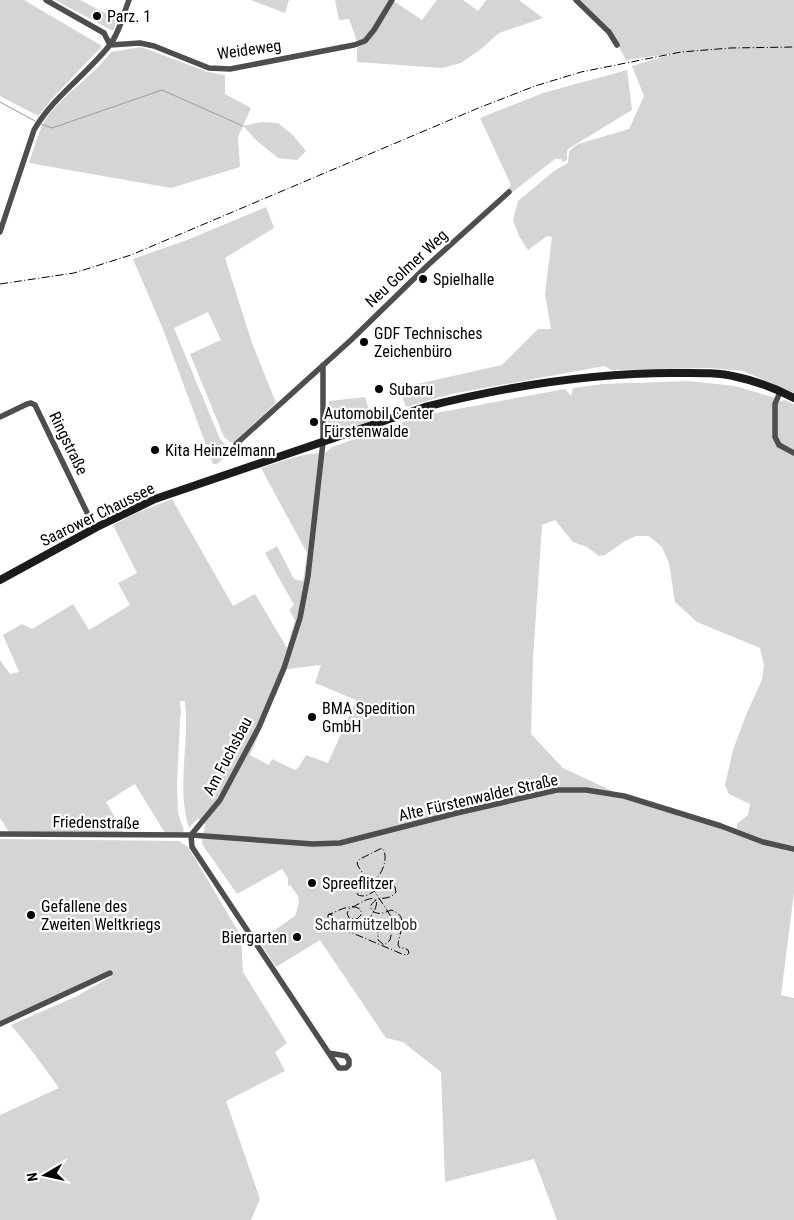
<svg xmlns="http://www.w3.org/2000/svg" width="794" height="1220" viewBox="0 0 794 1220" font-family="'Roboto Condensed',sans-serif">
	<rect width="100%" height="100%" fill="#fff"/>
	<path fill="#d5d5d5" fill-rule="evenodd" d="M0,0H24L102,46L50,101L38,116L0,96Z
		M55,0H80L117,19L113,31Z
		M251,0H289L285,13Z
		M335,0H392L422,20L437,0H463L478,11L486,0H519L543,18L499,33L481,49L461,63L442,68L357,62V41L349,19L339,20Z
		M580,0H794V393L743,371L710,368L611,370L605,366L451,394L406,407L399,388L502,365L538,329H551L545,294L552,237L547,236L528,250L519,236L513,220L518,201L554,171L568,163L569,151L578,144L629,129L644,96L632,66L676,53L626,60L609,28Z
		M141,47L208,72L225,75V94L251,108L238,137L240,167L171,188L29,163C35,146 39,127 50,113C69,91 93,75 111,52Z
		M627,70L632,110L568,149L567,152V160L563,162L561,159H555L510,194L507,190L511,185L480,118L543,93Z
		M262,122L278,123L293,135L306,151L297,160L278,158L257,141L243,126Z
		M266,207L274,228L225,258L252,343L276,403L234,442H230L224,437L190,354L221,340L208,312L174,328L220,439L232,451L217,464H213L163,329L133,259L187,240Z
		M688,381L735,386L776,398V403L784,400L794,404V846L765,840L737,829V824L748,815L750,804L729,794L725,785L733,750L746,715L762,680L764,665L760,648L697,622L675,602L669,563L662,547L649,536H636L625,541L605,555L599,556L587,547L573,542L555,520L542,525L533,659L531,734L563,768L627,798L670,813L794,851V893L781,995L794,998V1220H557L534,1159L445,1182L441,1072L403,1042L386,1038L320,940L276,967L259,941L295,916L299,903L298,896L290,885L288,886V878L282,869L237,894L202,844L205,824L198,818L189,828C176,787 190,743 185,701H180L181,713L180,719L177,784L178,813L184,831L181,833H165L135,784L106,802L124,834L9,832L0,818V660L10,674L19,672L3,635L22,624L32,629L73,604L89,630L130,605L118,583L137,573L113,525L136,513L172,499L233,606L255,594L287,648L295,620L289,610L294,605L265,553L277,546L294,579L303,581L307,553L261,468C281,462 304,452 325,453L332,447L420,416L565,389L571,396L573,388L603,384ZM321,665L315,683L356,700L328,763L306,755L299,767L295,770L272,759L269,765L250,755L287,669Z
		M365,397L371,416L389,411L390,415L333,435L328,432L329,401Z
		M0,839L179,841L188,847L241,936L243,972L287,1043L275,1052L285,1071L226,1101L260,1199L251,1220H0V1115L59,1088L32,1051L11,1025L77,996L112,976H100L0,1021Z"/>
	<g fill="none" stroke-linecap="round" stroke-linejoin="round">
		<path stroke="#9c9c9c" stroke-width="1" d="M0,102L35,121
			M41,124L52,128L162,90L243,126"/>
		<path stroke="#4e4e4e" stroke-width="5.5" d="M46,0L104,33L110,45L140,43L154,46L209,68L230,69L354,45L365,41L374,30L392,0
			M576,0L609,32L617,45
			M0,232L34,130C53,97 85,76 109,46C119,34 123,15 129,0
			M323,365V442L308,576L300,618L284,668L259,727L220,800L191,835L192,847L336,1064L339,1068H346L349,1065V1060L346,1056L329,1053
			M780,392L775,404V437L779,445L794,453
			M0,417L27,404L31,403L35,405L95,529
			M236,444L351,340L428,265L509,192
			M0,834L191,835L313,844L340,843L457,813L557,790H586L624,796L721,826L763,842L794,849
			M0,1024L110,973"/>
		<path stroke="#1b1b1b" stroke-width="8" d="M0,580L97,527L155,499L425,407C504,387 592,373 673,373C694,373 717,372 737,377C756,381 777,389 794,398"/>
		<path stroke="#000" stroke-width="1" stroke-dasharray="8 2.5 1 2.5" stroke-linecap="butt" d="M0,284L74,273L131,255L476,109L535,86L581,72L681,52L730,48L794,47
			M317,918L402,954L407,955L409,953L408,950L404,948H400L398,945C399,932 410,916 391,910C384,913 375,917 370,907C377,893 388,903 396,892L395,887L391,884C378,883 371,900 358,895C356,892 356,889 358,885C363,882 369,882 374,880C383,875 389,855 382,848L360,859L357,862L358,866C370,884 382,903 394,921L390,940L384,945L378,940V930L370,923L371,916C375,911 382,896 369,899C364,900 356,906 350,908L347,913L349,918L357,919L361,915V910C352,902 338,911 328,915V919L331,920L332,915L329,914L327,915"/>
	</g>
	<g fill="#000" stroke="#fff" stroke-width="2">
		<circle cx="97" cy="16" r="5"/>
		<circle cx="423" cy="279" r="5"/>
		<circle cx="364" cy="342" r="5"/>
		<circle cx="379" cy="389" r="5"/>
		<circle cx="314" cy="422" r="5"/>
		<circle cx="155" cy="450" r="5"/>
		<circle cx="312" cy="717" r="5"/>
		<circle cx="312" cy="883" r="5"/>
		<circle cx="31" cy="915" r="5"/>
		<circle cx="297" cy="937" r="5"/>
	</g>
	<g text-anchor="middle" stroke-width="4.5" stroke-linejoin="round" paint-order="stroke">
		<g font-size="16" fill="#000" stroke="#fff" text-anchor="start">
			<text x="107" y="22">Parz. 1</text>
			<text x="433" y="285">Spielhalle</text>
			<text x="374" y="339">GDF Technisches<tspan x="374" dy="18">Zeichenbüro</tspan></text>
			<text x="389" y="395">Subaru</text>
			<text x="324" y="419">Automobil Center<tspan x="324" dy="18">Fürstenwalde</tspan></text>
			<text x="165" y="456">Kita Heinzelmann</text>
			<text x="322" y="714">BMA Spedition<tspan x="322" dy="18">GmbH</tspan></text>
			<text x="322" y="889">Spreeflitzer</text>
			<text x="41" y="912">Gefallene des<tspan x="41" dy="18">Zweiten Weltkriegs</tspan></text>
			<text x="287" y="943" text-anchor="end">Biergarten</text>
		</g>
		<g font-size="16" fill="#000" stroke="#fff">
			<text transform="translate(249 49) rotate(-8)" y="6">Weideweg</text>
			<text transform="translate(406 268) rotate(-43)" y="6">Neu Golmer Weg</text>
			<text transform="translate(69 443) rotate(64)" y="6">Ringstraße</text>
			<text transform="translate(97 514) rotate(-26)" y="6">Saarower Chaussee</text>
			<text transform="translate(227 756) rotate(-62)" y="6">Am Fuchsbau</text>
			<text transform="translate(478 797) rotate(-13)" y="6">Alte Fürstenwalder Straße</text>
			<text transform="translate(96 822) rotate(1)" y="6">Friedenstraße</text>
		</g>
		<g font-size="16" fill="#2c2c2c" stroke="#fff">
			<text x="366" y="930">Scharmützelbob</text>
		</g>
	</g>
	<g transform="translate(45 1175) rotate(261)" stroke="#ffffff" stroke-width="4" paint-order="stroke">
	<path d="M0-4L9 19L0 12L-9 19Z" fill="#000000"/>
	<text y="-8" font-size="14" font-weight="bold" text-anchor="middle" fill="#000000">N</text>
	</g>
</svg>
